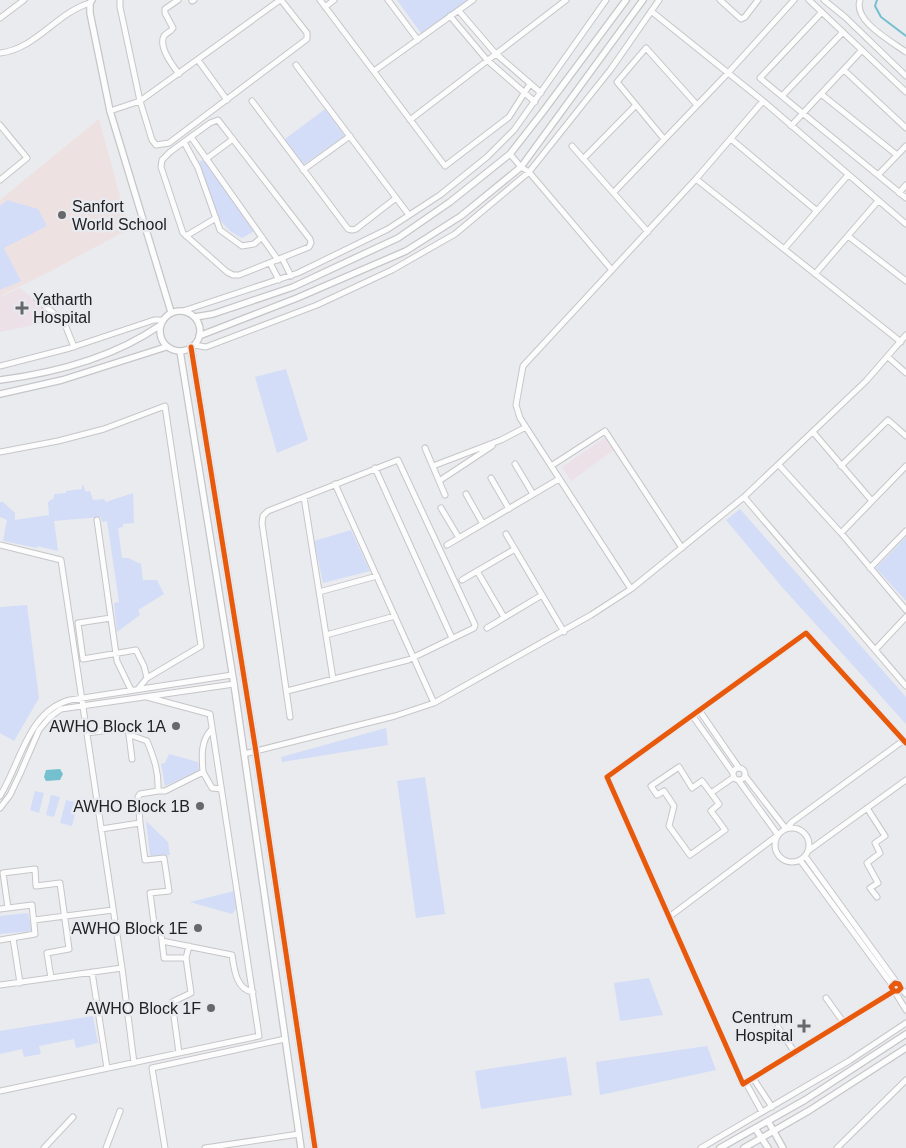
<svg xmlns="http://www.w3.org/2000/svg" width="906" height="1148" viewBox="0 0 906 1148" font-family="Arial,sans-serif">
	<rect width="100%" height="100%" fill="#e9ebee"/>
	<path fill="#eee1e2" d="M99,119L129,229L49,272L0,296V200Z"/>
	<path fill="#ede1e8" d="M20,288L58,320L0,332V297Z
		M606,437L615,449L571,481L562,467Z"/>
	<path fill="#d4ddf7" d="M397,0H473L423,36Z
		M325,109L345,136L303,165L285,139Z
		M206,160L253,227V232L242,238L230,231L219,219L199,161Z
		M7,200L38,209L47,226L4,248L21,281L0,290V206Z
		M286,369L308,440L277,453L255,377Z
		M82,485H83L86,492L90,491L93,500L104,499L106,502L133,493L134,523L123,524V527L118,528L122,558H128L141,564L143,580H157L164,594L138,610L140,615L117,632L114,603L119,602L107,521L102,522L101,517L54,521L58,551L37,546V548L3,541L7,520L0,517V502H3L15,513V520L49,515L48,502L54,498V494L66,493V491L82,489Z
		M740,509L906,697V724L782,587L726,520Z
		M351,530L370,571L323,583L314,541Z
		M906,537V601L876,568Z
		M27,605L39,698L14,741L0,733V607Z
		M386,728L388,745L282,762L281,757Z
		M169,754L198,762L199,771L165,786L161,764L165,763Z
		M425,777L445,914L416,918L397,781Z
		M35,791L44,793L39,813L30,810Z
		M51,795L60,797L54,817L46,815Z
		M66,800L78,803L72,826L60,823Z
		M146,821L168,842L170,855L150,856Z
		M234,891L236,909L232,914L190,902Z
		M28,913L32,931L0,934V916Z
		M649,978L663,1015L620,1021L614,983Z
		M93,1016L98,1043L76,1048L74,1039L39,1046L41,1054L24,1057L22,1049L0,1054V1031Z
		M707,1046L716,1070L600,1095L596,1062Z
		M566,1057L572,1095L481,1109L475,1071Z"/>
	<path fill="#75c0ce" d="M60,769L63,774L60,780L46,781L44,777L46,770Z"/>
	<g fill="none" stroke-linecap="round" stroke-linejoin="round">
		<path stroke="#75c0ce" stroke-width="2" d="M877,0L875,6L881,17L906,36"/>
		<defs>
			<path id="minor" d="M120,0V7L140,101L152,140L156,145L169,143L307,39V33L281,0
				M178,0L165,9V13L173,28C171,32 167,32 164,36C158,47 173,66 179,74
				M320,0L445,166L509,117L530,84
				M388,0L418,40
				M720,0L741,19L745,17L758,0
				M809,0L906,92
				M824,0L845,17L906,76
				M860,0C853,21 891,41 906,52
				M192,1L194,0
				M325,7L334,0
				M459,11L495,53L541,93
				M651,11L763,101L906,224
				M822,12L760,78L906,198
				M450,16L487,60L535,102
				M0,18L24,0
				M0,53C36,49 56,13 90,3
				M198,60L227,100
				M296,65L409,215
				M844,70L906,128
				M374,71L473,0
				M821,94L897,155
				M782,96L843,32
				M252,101L348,229L352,230L356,229L396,198
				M110,111L140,101L280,0
				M218,120L310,239L311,243L309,247L239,275H233L227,272L183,233L161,167L162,160L170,152L210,123Z
				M410,120L566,0
				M0,125L27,158L0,180
				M791,126L862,50
				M191,137L278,260
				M664,139L617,82L646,48L697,105
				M731,139L817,211
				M184,142L198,168L220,230L242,246L254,244L262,237
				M572,146L648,232
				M510,154L521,167L529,172L612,270
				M206,159L233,139
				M583,159L636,105
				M303,170L350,136
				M878,175L906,146
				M696,179L901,342
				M614,192L728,73L794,0
				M899,193L906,185
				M186,236L216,218
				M848,236L906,281
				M784,249L848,175
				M282,258L291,276
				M270,263L279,280
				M815,274L878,201
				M37,299L64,322L74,347
				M183,311L298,273L388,229L440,195L487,157L514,130L606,0
				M194,345L206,347L317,305L392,270L455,234L529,172L611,69L659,0
				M888,357L906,373
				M0,366L70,348L154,320H162
				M813,432L872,501
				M425,448L445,495
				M0,452L58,441L104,429L165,406L201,646L147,678L138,689
				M515,464L533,494
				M779,465L841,533L906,610
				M433,466L501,440L526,427
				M551,466L605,431L682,548
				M841,466L888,420L906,436
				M375,468L452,638
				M491,478L509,509
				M439,481L492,446
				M335,484L434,703
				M466,494L483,524
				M304,497L333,679
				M744,497L906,686
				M441,508L459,538
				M97,520L117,661L131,690
				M841,533L906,466
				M506,534L564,632
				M0,545L61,560L122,968L134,1063
				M447,545L559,479
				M870,568L906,531
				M477,571L504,617
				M462,580L515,549
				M631,589L520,418L516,405L523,366L696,179L763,101
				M319,592L377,576
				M111,618L78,623L83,659L136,650L144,666L147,678
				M487,628L542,595
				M326,635L395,616
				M875,650L906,617
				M287,691L408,660L474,628L475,625L398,460L268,511L263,516L262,523L290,717
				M699,710L739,768
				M692,715L733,773
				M128,727L132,759
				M87,733L132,727L133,736L147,741C154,758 159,772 158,791L140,794L138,797L140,823L101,829
				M244,754L395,716L434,703L591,615L631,589L744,497L866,381L906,335
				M733 774a6 6 0 1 1 12 0a6 6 0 1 1-12 0Z
				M203,772C202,757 200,741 212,729
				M745,776L786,829L792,822L904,740
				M158,791H165L203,772L212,788L221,789
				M711,793L719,804L711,811L725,830L690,855L669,826L674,806L664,791L657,795L651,786L679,767L692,788L702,781L711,793L734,777
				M0,796C21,762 28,711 70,700L232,675
				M0,808L10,795L20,774L39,730L50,717L61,709L234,684
				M867,808L885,836L875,843L880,853L867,863L878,883L870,888L877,897
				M140,823L145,860L164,858L169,891L150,893L155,931L161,933L162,941L232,955C234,968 236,990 253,992
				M775 845a17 17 0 1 1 34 0a17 17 0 1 1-34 0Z
				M808,851L906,780
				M805,856L897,983
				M800,860L892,985
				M8,908L3,873L35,869L36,886L60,883L69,949L47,953L51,978
				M0,909L32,905L35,934L0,940
				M669,917L778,835L739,781
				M34,920L113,910
				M13,938L20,983
				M162,941L164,958H186
				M92,972L107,1068
				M0,985L122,968
				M901,988L906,994
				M894,991L891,987L895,983L899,984L901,988L898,991H894L743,1084L607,777L806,633L906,743
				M895,992L906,1010
				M826,998L844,1023
				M778,1027L795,1053
				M179,1053L172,1002L191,993L186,958L189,946
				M753,1078L772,1107
				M746,1083L762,1112
				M0,1091L259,1036L210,714L147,697
				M44,1148L73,1117
				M106,1148L120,1111
				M165,1148L152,1068L285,1039
				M205,1148L299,1134
				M701,1148L849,1061L906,1023
				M837,1148L906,1080"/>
			<path id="tertiary" d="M92,0L90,3V13L110,111L171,312
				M160 331a20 20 0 1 1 40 0a20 20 0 1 1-40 0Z
				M195,317L213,314L293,287L398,238L450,202L510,154L542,113L626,0
				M199,336L297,298L406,251L461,216L521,167L643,0
				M191,347L256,752L315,1148
				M180,351L234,684L301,1148
				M0,380C54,373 114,357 159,326
				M0,394L62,380L166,347
				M768,1121L783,1148
				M755,1128L768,1148
				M720,1148L805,1100L906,1034
				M744,1148L810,1110L906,1048"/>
		</defs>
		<use href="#minor" stroke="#c6c6c9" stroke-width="7"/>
		<use href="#tertiary" stroke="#c6c6c9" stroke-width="8"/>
		<use href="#minor" stroke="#fcfcfc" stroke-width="5"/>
		<use href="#tertiary" stroke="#fcfcfc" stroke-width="5.5"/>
		<defs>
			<path id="cycleway" d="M191,347L256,752L315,1148
				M894,991L891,987L895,983L899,984L901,988L898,991H894L743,1084L607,777L806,633L906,743"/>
		</defs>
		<use href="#cycleway" stroke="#e8eaef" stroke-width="8"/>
		<use href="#cycleway" stroke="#e8590c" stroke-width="5"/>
	</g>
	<g fill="#67686b" stroke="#e8eaef" stroke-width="2">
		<circle cx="62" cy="215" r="5"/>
		<path d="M19.5 300.5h5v5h5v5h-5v5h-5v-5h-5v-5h5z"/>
		<circle cx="176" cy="726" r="5"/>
		<circle cx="200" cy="806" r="5"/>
		<circle cx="198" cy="928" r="5"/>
		<circle cx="211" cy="1008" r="5"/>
		<path d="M801.5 1018.5h5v5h5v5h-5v5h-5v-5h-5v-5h5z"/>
	</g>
	<g text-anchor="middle" stroke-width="5" stroke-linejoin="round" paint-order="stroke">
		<g font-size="16" fill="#212224" stroke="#e8eaef" text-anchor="end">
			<text x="72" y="212" text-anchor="start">Sanfort<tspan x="72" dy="18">World School</tspan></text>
			<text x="33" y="305" text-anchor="start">Yatharth<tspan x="33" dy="18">Hospital</tspan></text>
			<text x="166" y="732">AWHO Block 1A</text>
			<text x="190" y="812">AWHO Block 1B</text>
			<text x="188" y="934">AWHO Block 1E</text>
			<text x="201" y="1014">AWHO Block 1F</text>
			<text x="793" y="1023">Centrum<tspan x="793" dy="18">Hospital</tspan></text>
		</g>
	</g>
</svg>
